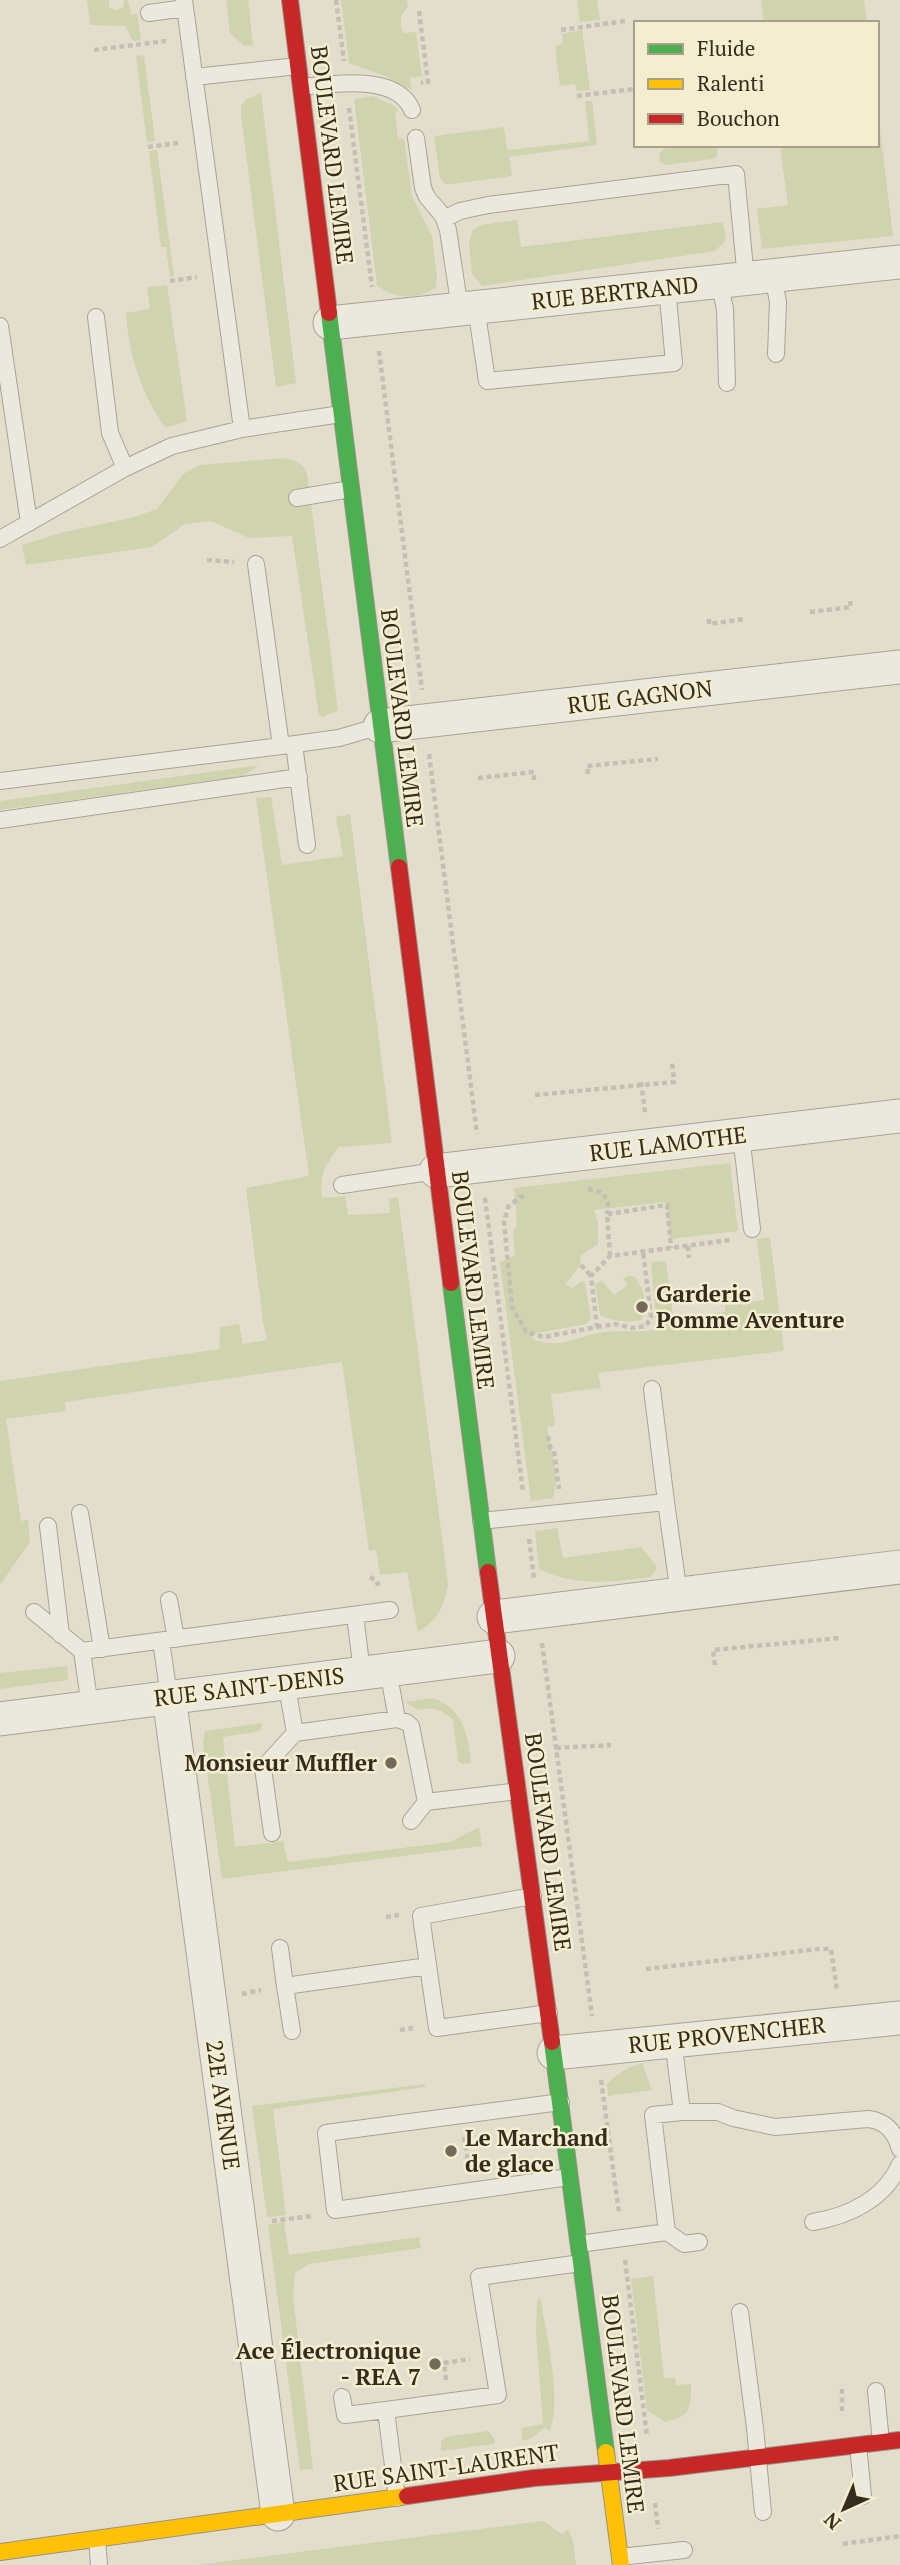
<svg xmlns="http://www.w3.org/2000/svg" width="900" height="2565" viewBox="0 0 900 2565" font-family="'PT Serif',serif">
	<rect width="100%" height="100%" fill="#e3decb"/>
	<path fill="#cfd3ae" d="M87,0H109V7L115,10L123,7L124,0H128L131,15L137,14L141,40L133,41L125,26L90,25Z
		M226,0H248L253,45L245,46L230,34Z
		M341,0H407L408,8C398,14 401,24 403,33L416,32L422,76L410,78L412,90L385,76L349,63Z
		M577,0H597L600,20L580,22Z
		M761,0H864L867,23H764Z
		M582,30L590,90L577,91L575,84L560,86L555,46L563,44L562,34Z
		M144,55L155,141L147,142L136,56Z
		M261,93L296,383L276,387L241,115V105L247,99Z
		M373,96L394,106L399,111L395,112L398,139H404L412,196L432,236L437,276L436,287C419,300 394,300 377,285L354,99Z
		M585,101H592L597,145L509,157L512,176L452,184H445L440,178L434,136L504,127L507,150L589,141Z
		M877,105L893,236L762,249L757,209L788,205L780,145H877Z
		M698,145H714L717,149V156L713,159L665,165L660,162L659,154L663,149Z
		M157,150L174,276L170,277L166,247H161L149,151Z
		M517,220L521,247L723,222L726,240L715,251L482,286L472,274L469,242L473,230L481,225Z
		M167,285L187,421L166,428C141,395 129,354 126,313L150,309L147,287Z
		M284,458C305,463 307,468 309,488L291,491L292,504L311,503L338,710L323,717L319,715L292,536L249,538L211,521L185,524L152,547L26,565L22,545L64,532L131,518L157,509L183,474L200,465Z
		M259,765L243,776L0,810V801Z
		M271,797L282,865L343,856L336,817L350,814L392,1143L339,1147C325,1166 319,1174 322,1198L345,1196L348,1215L390,1213L389,1199L398,1197L448,1584C444,1607 438,1620 418,1632L407,1572L380,1575L376,1550L369,1551L342,1362L65,1402L66,1411L6,1419L21,1521L28,1520L30,1542L0,1585V1381L219,1349L220,1327L239,1324L243,1344L267,1340L263,1321L246,1188L309,1176L256,798Z
		M730,1163L738,1231L670,1239L666,1202L594,1210L598,1224V1244L580,1256L581,1265L565,1284L572,1288L582,1281L585,1283L591,1319L587,1324L530,1334L534,1340C567,1349 574,1336 605,1332C622,1330 640,1332 657,1330L651,1262L666,1261L674,1324L701,1321V1315L725,1312V1305L764,1300L757,1239L770,1237L784,1351L598,1373L601,1388L551,1394L555,1426L547,1427L557,1479L553,1498L531,1501L500,1262L515,1255L513,1232L517,1225L514,1188Z
		M628,1276H634C645,1289 648,1305 641,1320C629,1323 611,1321 600,1315L595,1284L602,1281L614,1295L628,1285L623,1279Z
		M557,1528L563,1558L641,1547L656,1565L657,1569L650,1577C611,1582 575,1587 539,1569L535,1531Z
		M67,1666L68,1680L0,1689V1673Z
		M433,1698C463,1709 468,1734 471,1763L462,1764L458,1761L453,1720C441,1709 434,1707 418,1710L405,1702Z
		M263,1723L260,1731L223,1737L235,1847L283,1841L288,1862L450,1842L479,1827L482,1846L222,1879L203,1743L205,1731Z
		M642,2063L652,2090L608,2096L607,2084C617,2074 628,2067 642,2063Z
		M425,2084V2087L273,2109L286,2215L267,2217L252,2106Z
		M284,2222L289,2255L419,2237L421,2248L309,2264L295,2273L293,2296L313,2469L300,2470L268,2225Z
		M653,2276L664,2378H675L676,2385L691,2384C691,2409 691,2416 665,2422L647,2410L631,2279Z
		M541,2299C546,2336 562,2396 550,2431L544,2428L530,2439L522,2440V2428L543,2424L536,2334L537,2300Z
		M488,2431L495,2439L494,2444L441,2451V2442L445,2437Z
		M543,2521L562,2534L568,2529L573,2540L576,2565H197Z"/>
	<g fill="none" stroke-linecap="round" stroke-linejoin="round">
		<defs>
			<path id="lane" d="M184,0L242,429
				M149,13L185,8
				M194,77L298,66
				M301,87C331,84 397,73 412,110
				M416,138L423,188L427,197L443,216L448,230L460,309
				M444,219L460,211L488,205L736,174L746,279
				M773,276L778,302L776,354
				M719,282L725,309L727,383
				M476,307L487,381L674,363L667,287
				M96,317L110,433L125,468
				M0,326L29,523
				M297,498L351,489
				M0,539L125,468L172,446L242,429L341,414
				M256,564L281,746L339,738L380,726
				M294,744L307,845
				M0,781L281,746
				M0,820L299,777
				M741,1135L752,1229
				M342,1185L436,1171
				M652,1389L666,1502
				M80,1513L102,1649
				M481,1521L666,1502L679,1594
				M48,1526L61,1635
				M169,1600L176,1639
				M34,1612L82,1651L390,1610
				M355,1615L362,1672
				M161,1641L169,1696
				M82,1651L90,1707
				M388,1670L397,1719
				M286,1681L295,1733L397,1719L406,1722L411,1726L426,1802L518,1791
				M411,1821L426,1802
				M272,1833L263,1768L295,1733
				M533,1896L421,1916L437,2028L549,2013
				M280,1948L285,1986L428,1966
				M285,1986L292,2031
				M673,2040L682,2112H718L733,2118L775,2127L868,2119C886,2121 895,2132 900,2149
				M561,2102L326,2133L335,2210L569,2177
				M813,2222C849,2216 885,2199 900,2164
				M667,2232L684,2244L699,2242
				M579,2244L667,2232L653,2115L682,2112
				M740,2312L755,2428L763,2512
				M876,2391L881,2442
				M342,2397L345,2415L386,2410
				M858,2445L863,2496
				M397,2498L386,2410L498,2395L479,2277L581,2263
				M97,2539L99,2565
				M620,2557L684,2550"/>
			<path id="street" d="M330,323L900,262
				M380,726L900,667
				M436,1171L900,1116
				M494,1617L900,1567
				M169,1696L278,2514
				M0,1719L498,1656
				M554,2053L900,2018"/>
			<path id="fast" d="M329,313L399,867
				M451,1283L488,1572
				M552,2042L606,2452"/>
			<path id="slow" d="M606,2452L621,2565
				M0,2552L407,2496"/>
			<path id="jam" d="M290,0L329,313
				M399,867L451,1283
				M488,1572L552,2042
				M407,2496L534,2478L669,2468L900,2440"/>
		</defs>
		<use href="#lane" stroke="#a8a395" stroke-width="18"/>
		<use href="#street" stroke="#a8a395" stroke-width="35"/>
		<use href="#fast" stroke="#989284" stroke-width="18"/>
		<use href="#slow" stroke="#989284" stroke-width="18"/>
		<use href="#jam" stroke="#989284" stroke-width="18"/>
		<path stroke="#c3bfb4" stroke-width="4.5" stroke-dasharray="5 3.5" stroke-linecap="butt" d="M336,0L344,61
			M419,11L428,82L421,83
			M561,30L625,21
			M94,50L166,41
			M577,96L634,89
			M349,108L372,287
			M148,147L178,143
			M170,281L197,277
			M379,351L422,690
			M207,560L234,562
			M810,612L851,607L850,601
			M709,619V624L745,619
			M429,754L477,1134
			M588,774L587,766L658,759
			M478,778L534,772V780
			M641,1082L645,1112
			M535,1095L674,1082L672,1062
			M588,1189L603,1193L608,1204L607,1214
			M524,1196L520,1197L508,1207L504,1222L512,1307L526,1332L544,1337L597,1327L591,1276L610,1256L730,1240
			M485,1198L523,1492
			M688,1246L689,1258
			M610,1256L607,1214L667,1205L671,1248
			M581,1265L591,1276
			M597,1327L615,1324L632,1328L646,1326L651,1317L643,1251
			M548,1436L550,1447L554,1451L559,1489
			M529,1539L534,1579
			M370,1577L377,1581L378,1586
			M542,1643L592,2016
			M715,1665L713,1650L839,1638
			M556,1748L611,1745
			M386,1917L399,1915
			M646,1969L818,1949H831L837,1991
			M242,1994L261,1990
			M400,2030L413,2028
			M601,2080L619,2213
			M464,2137L469,2167
			M272,2221L312,2216
			M625,2260L647,2436
			M446,2380L444,2363L470,2359
			M842,2389V2413
			M655,2503L658,2529
			M843,2544L900,2536"/>
		<use href="#lane" stroke="#ebe8dd" stroke-width="16"/>
		<use href="#street" stroke="#ebe8dd" stroke-width="33"/>
		<use href="#fast" stroke="#4caf50" stroke-width="16"/>
		<use href="#slow" stroke="#ffc107" stroke-width="16"/>
		<use href="#jam" stroke="#c62828" stroke-width="16"/>
	</g>
	<g fill="#736a5a" stroke="#f4eed1" stroke-width="2.5">
		<circle cx="642" cy="1307" r="7"/>
		<circle cx="391" cy="1763" r="7"/>
		<circle cx="451" cy="2151" r="7"/>
		<circle cx="435" cy="2364" r="7"/>
	</g>
	<g text-anchor="middle" stroke-width="5" stroke-linejoin="round" paint-order="stroke">
		<g font-size="23" fill="#362c1d" stroke="#f4eed1">
			<text transform="translate(332 155) rotate(83)" y="8">BOULEVARD LEMIRE</text>
			<text transform="translate(615 293) rotate(-6)" y="8">RUE BERTRAND</text>
			<text transform="translate(640 697) rotate(-7)" y="8">RUE GAGNON</text>
			<text transform="translate(402 718) rotate(83)" y="8">BOULEVARD LEMIRE</text>
			<text transform="translate(668 1144) rotate(-7)" y="8">RUE LAMOTHE</text>
			<text transform="translate(473 1280) rotate(83)" y="8">BOULEVARD LEMIRE</text>
			<text transform="translate(249 1687) rotate(-7)" y="8">RUE SAINT-DENIS</text>
			<text transform="translate(548 1842) rotate(82)" y="8">BOULEVARD LEMIRE</text>
			<text transform="translate(727 2035) rotate(-6)" y="8">RUE PROVENCHER</text>
			<text transform="translate(223 2105) rotate(82)" y="8">22E AVENUE</text>
			<text transform="translate(623 2404) rotate(83)" y="8">BOULEVARD LEMIRE</text>
			<text transform="translate(446 2468) rotate(-8)" y="8">RUE SAINT-LAURENT</text>
		</g>
		<g font-size="23" font-weight="bold" fill="#362c1d" stroke="#f4eed1" text-anchor="start">
			<text x="656" y="1302">Garderie<tspan x="656" dy="26">Pomme Aventure</tspan></text>
			<text x="377" y="1771" text-anchor="end">Monsieur Muffler</text>
			<text x="465" y="2146">Le Marchand<tspan x="465" dy="26">de glace</tspan></text>
			<text x="421" y="2359" text-anchor="end">Ace Électronique<tspan x="421" dy="26">- REA 7</tspan></text>
		</g>
	</g>
	<rect x="634" y="21" width="245" height="126" fill="#f4eed1" stroke="#a8a089" stroke-width="2"/>
	<rect x="648" y="44" width="35" height="10" fill="#4caf50" stroke="#a8a089" stroke-width="2"/>
	<text x="697" y="56" font-size="21" fill="#362c1d">Fluide</text>
	<rect x="648" y="79" width="35" height="10" fill="#ffc107" stroke="#a8a089" stroke-width="2"/>
	<text x="697" y="91" font-size="21" fill="#362c1d">Ralenti</text>
	<rect x="648" y="114" width="35" height="10" fill="#c62828" stroke="#a8a089" stroke-width="2"/>
	<text x="697" y="126" font-size="21" fill="#362c1d">Bouchon</text>
	<g transform="translate(844 2509) rotate(224)" stroke="#f4eed1" stroke-width="5" paint-order="stroke">
	<path d="M0-5L12 26L0 18L-12 26Z" fill="#362c1d"/>
	<text y="-10" font-size="19" font-weight="bold" text-anchor="middle" fill="#362c1d">N</text>
	</g>
</svg>
